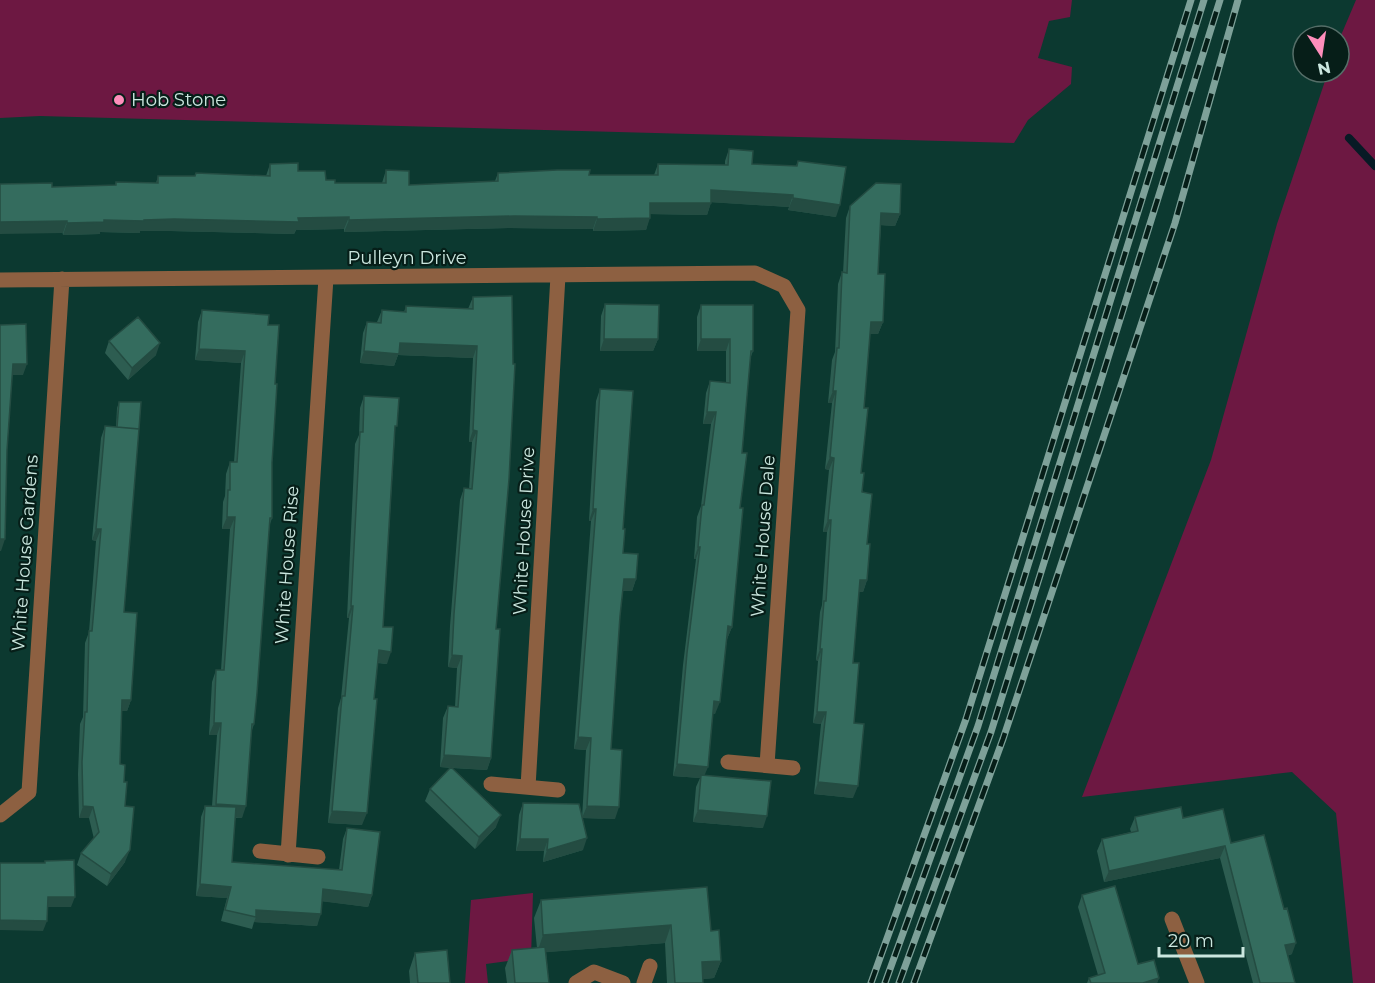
<svg xmlns="http://www.w3.org/2000/svg" width="1375" height="983" viewBox="0 0 1375 983" font-family="Montserrat,sans-serif">
	<rect width="100%" height="100%" fill="#0c3930"/>
	<path fill="#6d1842" d="M0,0H1072L1070,17L1049,21L1038,58L1072,67L1071,84L1028,120L1014,143L40,116L0,118Z
		M1356,0H1375V983H1353L1336,813L1292,772L1082,797L1211,460L1277,224L1328,72H1339V40Z
		M533,893L531,958L486,964L488,983H465L471,900Z"/>
	<g fill="none" stroke-linecap="round" stroke-linejoin="round">
		<path stroke="#071a25" stroke-width="8" d="M1349,138L1375,166"/>
		<path stroke="#8d6041" stroke-width="15" d="M0,280L755,273L784,286L798,310L767,765
			M728,762L793,768
			M491,784L558,790
			M528,787L558,276
			M0,815L29,792L62,279
			M260,851L318,857
			M288,855L326,278
			M1172,919L1197,983
			M576,983L594,972L623,983
			M644,983L650,966"/>
		<defs>
			<path id="rail" d="M871,983L966,719L1191,0
				M885,983L978,726L1204,0
				M899,983L991,732L1220,0
				M914,983L1003,739L1175,223L1238,0"/>
		</defs>
		<use href="#rail" stroke="#7ea199" stroke-width="7"/>
		<use href="#rail" stroke="#061e18" stroke-width="4.5" stroke-dasharray="14" stroke-linecap="butt"/>
	</g>
	<path fill="#2d5d51" d="M729,149L752,164L796,166L798,161L836,217L788,210L789,207L711,202L707,215L650,214L646,230L593,231V229L509,228L344,232V229L296,230L294,234L170,231H140V233L100,232V234L63,235L52,187L115,185L116,182L156,183L158,176H195L196,173L266,176L270,164L335,183H382L386,170L409,185L495,181L498,173L589,175H654L658,164L725,165V161Z
		M850,206L900,214L895,226L881,225L878,274L883,322L878,334H870L864,408L861,473L867,544V580L863,592H859L853,663L854,723L853,798L814,794L821,724L813,723L818,661L816,660L820,612L822,605L827,532H823L829,470L825,469L832,403H828L832,360L835,352L838,284L842,272L843,273L846,218Z
		M512,296L496,629L491,758L487,770L452,768L496,827L475,849L425,801L430,789L451,768L440,767L443,718L448,706L455,707L457,668L448,667L450,626L460,500L464,488L469,489L472,442H469L473,358L398,355L394,366L360,363L363,333L367,322H377L382,310L404,312L406,306L468,309L473,297Z
		M605,304L658,339L653,351H600L601,316Z
		M701,305L753,351L750,359L742,453L740,508L732,627L727,639L715,714L713,713L704,775L763,828L693,822L696,787L700,778L673,776L683,665L696,559H694L697,517L701,506L711,424H703L706,393L710,381L726,383V351H697V317Z
		M202,310L268,325L275,384L272,463V518L269,527L254,724L251,733L242,818H235L232,862L339,870L343,839L347,828L372,895L368,907L322,901L317,926L254,922L252,929L221,921L227,898L196,896L201,817L205,806H212L217,735H209L212,682L216,670H221L230,529H222L223,502L225,496L226,474L230,462H234L241,363L195,360L198,322Z
		M109,341L156,355L128,380L105,353Z
		M600,389L623,529V553L636,579L632,591H623L620,616L611,749L615,819L582,818L586,750L574,749L591,521H589L596,401Z
		M364,396L395,434L383,627L387,664L377,663L362,825L328,823L338,708L341,698L349,618H347L355,444L359,435L360,408Z
		M119,402L124,612L131,700L127,711H122L120,764L124,782L125,862L107,886L77,865L81,853L94,839L89,818H79L78,774L80,724L83,717L85,643L89,632L96,541L92,540L101,438L105,426L116,427L117,408Z
		M523,803L583,850L543,862L544,851H516L519,815Z
		M1135,817L1183,818L1231,843L1292,954L1287,956L1295,983H1253L1220,858L1104,882L1097,851L1102,839L1131,832L1130,829Z
		M1082,895L1138,964L1159,978L1157,983H1087L1089,978L1098,975L1078,907Z
		M541,900L711,931L721,961L714,978L703,979V983H667L665,943L546,952L549,983H507L505,968L512,950L537,948L534,918Z
		M415,953L450,983H410L409,971Z"/>
	<path fill="#244c42" d="M711,190L793,195L789,207L707,202Z
		M793,198L840,205L836,217L788,210Z
		M650,203H711L707,215L645,214Z
		M881,213L900,214L895,226L877,225Z
		M514,216L597,217L593,229L509,228L344,232L349,220Z
		M349,217L344,229L296,230L294,234L170,231H140V233L100,232V234L63,235L67,223L104,220Z
		M650,218L646,230L593,231L597,219Z
		M67,221L63,233L0,234V222Z
		M871,322H883L878,334H867Z
		M604,339H658L653,351H600Z
		M701,339H730L726,351H697Z
		M160,343L156,355L128,380L132,368Z
		M400,343L477,346L473,358L398,355L394,366L360,363L364,351Z
		M199,349L245,351L241,363L195,360Z
		M13,364H27L23,375H9Z
		M833,391H836L832,403H828Z
		M707,412H716L711,424H703Z
		M473,430L477,431L472,442H469Z
		M830,457L834,458L829,470L825,469Z
		M593,509H596L591,521H589Z
		M227,517H235L230,529H222Z
		M828,520H831L827,532H823Z
		M96,529H101L96,541L92,540Z
		M0,539H5L1,551H0Z
		M698,547H700L696,559H694Z
		M624,579H636L632,591H620Z
		M860,580H867L863,592H855Z
		M351,606H353L349,618H347Z
		M728,626L732,627L727,639L724,638Z
		M820,649H822L818,661L816,660Z
		M379,650L391,652L387,664L374,662Z
		M452,655L462,656L457,668L448,667Z
		M122,700H131L127,711H118Z
		M714,701L720,702L715,714L710,713Z
		M817,712H826L821,724L813,723Z
		M214,723H221L217,735H209Z
		M578,737L591,738L586,750L574,749Z
		M444,755L491,758L487,770L440,767Z
		M677,764L708,767L703,779L701,775L700,778L673,776Z
		M818,782L858,786L853,798L814,794Z
		M216,804L246,806L242,818L212,816Z
		M83,806L93,807L89,818H79Z
		M587,806L619,807L615,819L582,818Z
		M698,810L767,816L763,828L693,822Z
		M332,811L367,813L362,825L328,823Z
		M501,815L496,827L475,849L479,837Z
		M587,838L583,850L543,862L547,850Z
		M520,839H548L544,851H516Z
		M1225,846L1220,858L1104,882L1109,871Z
		M130,850L125,862L107,886L111,874Z
		M200,884L231,887L227,898L196,896Z
		M323,889L372,895L368,907L319,901Z
		M48,897H75L71,907H44Z
		M256,910L321,914L317,926L254,922L256,917Z
		M0,920L47,921L43,931L0,930Z
		M671,925L665,943L537,953L543,935Z
		M1296,943L1292,954L1281,957L1285,945Z
		M721,961L714,978L696,980L702,962Z
		M1159,978L1157,983H1143Z"/>
	<path fill="#346c5e" stroke="#244c42" stroke-width="1.5" d="M729,149L753,151L752,164L797,166L798,161L846,167L840,205L793,198V195L711,190V203H650V218L597,219V217L514,216L349,220V217L298,218L299,222L174,219L144,220V221L104,220V222L67,223V221L0,222V184L52,183V187L116,185V182L158,183V176H195L196,173L270,176V164L298,163V171H325L326,180H335V183H386V170L409,171V185L498,181V173L557,170H590L589,175H658V164L728,165Z
		M876,183L901,184L900,214L881,213L878,274H885L883,322H871L864,408H868L861,473H864L862,492L872,494L867,544H870L867,580H860L853,663H859L854,723L864,724L858,786L818,782L826,712H817L822,649H820L824,601H826L831,520H828L834,458L830,457L836,391H833L837,348H839L842,272L847,273L850,206Z
		M512,296L513,364H515L509,479L496,629H500L491,758L444,755L448,706L458,707L462,656L452,655L454,614L464,488L472,489L477,431L473,430L477,346L400,343L399,354L364,351L367,322L381,323L382,310L406,312V306L473,309V297Z
		M605,304L659,305L658,339H604Z
		M701,305H753V351H751L742,453H747L740,508H743L732,627L728,626L720,702L714,701L708,767L677,764L687,653L700,547H698L702,505H704L716,412H707L710,381L730,383V339H701Z
		M202,310L269,315L268,325H279L275,384H277L272,463V518H270L257,693L254,724H252L246,806L216,804L221,723H214L216,670H224L235,517H227L228,490H230V462H237L245,351L199,349Z
		M138,317L160,343L132,368L109,341Z
		M26,324L27,364H13L7,450L5,539H0V325Z
		M600,389L633,391L623,529H625L623,553L638,554L636,579H624L620,616L611,749L622,750L619,807L587,806L591,738L578,737L596,509H593Z
		M364,396L399,398L397,426H395L383,627H393L391,652L379,650L374,699H377L367,813L332,811L342,696H345L353,606H351L360,432H363Z
		M119,402H141L139,429L117,427Z
		M105,426L139,429L124,612L137,613L131,700H122L120,764L125,765L124,782H127L125,806L134,807L130,850L111,874L81,853L99,832L93,807L83,806L82,762L85,712H87L89,631H92L101,529H96Z
		M451,767L501,815L479,837L430,789Z
		M701,775L771,781L767,816L698,810Z
		M523,803L579,804L587,838L547,850L548,839H520Z
		M205,806L236,807L232,862L342,870L347,828L380,832L372,895L323,889L321,914L256,910V917L225,910L231,887L200,884Z
		M1181,807L1183,818L1223,809L1231,843L1264,835L1284,909L1287,908L1296,943L1285,945L1295,983H1260L1225,846L1109,871L1102,839L1138,831L1135,817Z
		M74,860L75,897H48L47,921L0,920V863H45V861Z
		M1115,886L1138,964L1154,960L1159,978L1143,983H1091L1089,978L1105,973L1082,895Z
		M707,887L711,931L719,930L721,961L702,962L703,983H675L671,925L543,935L541,900Z
		M545,947L549,983H515L512,950Z
		M447,950L450,983H418L415,953Z"/>
	<circle fill="#fe8ebb" stroke="#061e18" stroke-width="2" cx="119" cy="100" r="6"/>
	<g text-anchor="middle" stroke-width="4.5" stroke-linejoin="round" paint-order="stroke">
		<g font-size="18" fill="#cbe7df" stroke="#061e18" text-anchor="start">
			<text x="131" y="106">Hob Stone</text>
		</g>
		<g font-size="18" fill="#cbe7df" stroke="#061e18">
			<text x="407" y="264">Pulleyn Drive</text>
			<text transform="translate(524 531) rotate(-87)" y="6">White House Drive</text>
			<text transform="translate(763 536) rotate(-86)" y="6">White House Dale</text>
			<text transform="translate(25 553) rotate(-86)" y="6">White House Gardens</text>
			<text transform="translate(287 565) rotate(-86)" y="6">White House Rise</text>
		</g>
	</g>
	<g transform="translate(1321 54) rotate(168)"><circle r="28" fill="#061e18" stroke="#556e68" stroke-width="1.5"/>
	<path d="M0-4.5L10 22L0 15L-10 22Z" fill="#fe8ebb"/>
	<text y="-9" font-size="16" font-weight="bold" text-anchor="middle" fill="#cbe7df">N</text>
	</g>
	<path d="M1159 947v9h84v-9" fill="none" stroke="#cbe7df" stroke-width="3"/>
	<text x="1168" y="947" font-size="18" fill="#cbe7df" stroke="#061e18" stroke-width="4.5" paint-order="stroke">20 m</text>
</svg>
